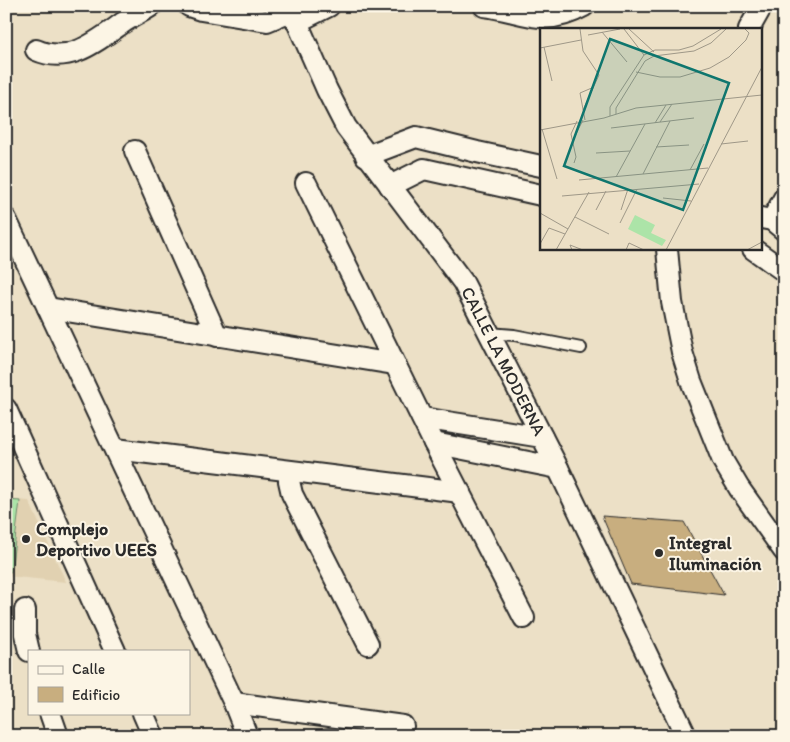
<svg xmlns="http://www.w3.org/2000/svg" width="790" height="742" viewBox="0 0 790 742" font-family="Itim,sans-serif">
	<rect width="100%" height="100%" fill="#ece0c6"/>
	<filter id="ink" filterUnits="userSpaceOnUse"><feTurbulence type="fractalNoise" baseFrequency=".02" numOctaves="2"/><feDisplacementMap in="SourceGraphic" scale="10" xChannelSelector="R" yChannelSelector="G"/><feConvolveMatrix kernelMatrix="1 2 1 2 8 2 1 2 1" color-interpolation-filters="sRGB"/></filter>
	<g filter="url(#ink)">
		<path fill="#e1d1b1" d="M6,499L29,501L66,582L6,576Z"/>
		<path fill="#ace4a8" stroke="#6c886a" d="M6,500L20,501L11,572L6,571Z"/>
		<path fill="#c8ae7f" stroke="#2b2b2b" d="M602,516L684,522L724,595L631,584Z"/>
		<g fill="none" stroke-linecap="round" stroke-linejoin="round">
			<defs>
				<path id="service" d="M489,333L514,335L581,348"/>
				<g id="minor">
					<path d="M189,6L201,10L267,21L291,11"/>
					<path id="s1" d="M287,6L297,22L327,90L346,127L463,282L558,468L686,736"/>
					<path d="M484,6C524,11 543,29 584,6"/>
					<path d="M297,22L329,6"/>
					<path d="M749,29L762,6"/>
					<path d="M36,50C70,65 97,41 124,22C133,16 142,12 151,6"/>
					<path d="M135,151L217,336"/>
					<path d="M366,156L416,137L477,152L541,166"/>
					<path d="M306,183L434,443L524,618"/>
					<path d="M390,186L424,169L541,195"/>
					<path d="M761,218L772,220L784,230"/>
					<path d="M6,219L234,703L247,736"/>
					<path d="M772,220L784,198"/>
					<path d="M667,249L672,302L682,352L691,381L723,461L739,488L784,551"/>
					<path d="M753,249L784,271"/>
					<path d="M48,308L394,364"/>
					<path d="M6,409L115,651"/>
					<path d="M422,418L542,437"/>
					<path d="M434,443L558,468"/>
					<path d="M116,449L460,492"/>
					<path d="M289,471V481L292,494L368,644"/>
					<path d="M25,610V634L29,651"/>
					<path d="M234,703L403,726"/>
					<path d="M50,713L58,736"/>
					<path d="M143,713L153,736"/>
				</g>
			</defs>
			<use href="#service" stroke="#2b2b2b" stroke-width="14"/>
			<use href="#minor" stroke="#2b2b2b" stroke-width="24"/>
			<use href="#service" stroke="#fcf5e5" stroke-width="10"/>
			<use href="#minor" stroke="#fcf5e5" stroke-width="20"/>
		</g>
	</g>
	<g fill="#2b2b2b" stroke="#fcf5e5" stroke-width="2">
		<circle cx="26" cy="539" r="5"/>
		<circle cx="659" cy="553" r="5"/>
	</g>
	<g text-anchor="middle" stroke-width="4" stroke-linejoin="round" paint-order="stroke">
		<g font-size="18" fill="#2b2b2b" stroke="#fcf5e5">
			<text dy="6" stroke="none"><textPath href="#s1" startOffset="418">CALLE LA MODERNA</textPath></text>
		</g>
		<g font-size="18" font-weight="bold" fill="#2b2b2b" stroke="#fcf5e5" text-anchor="start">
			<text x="36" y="535">Complejo<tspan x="36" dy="21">Deportivo UEES</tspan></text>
			<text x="669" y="549">Integral<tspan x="669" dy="21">Iluminación</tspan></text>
		</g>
	</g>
	<g transform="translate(540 28)">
		<rect width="222" height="222" fill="#ece0c6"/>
		<path d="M95,187L115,197L111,205L126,212L122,218L88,201Z" fill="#ace4a8"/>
		<path fill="none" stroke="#9f9888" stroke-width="1" d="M40,1L43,23L59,47L43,82M84,1L104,27M89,1L114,24M62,4L87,34M48,7L80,1M4,19L12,53M0,20L41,12M96,44L120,49H140L170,40L189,29L206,12L209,5L205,1M76,86V80L105,33L114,28L154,23L171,15L186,1M70,88V79L104,27L115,22H139L153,18L181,1M45,92L40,65L54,59M120,94L132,76M115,95L126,77M71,100L154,90M2,101L17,151M0,102L64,90L96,80L222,67M33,112L43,92M181,116L208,113M116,119L149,117M56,125L90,123M34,135L36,129L31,106L37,93M150,142L164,116M103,146L130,93M76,149L105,96M39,152L168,140M22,168L159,156M123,170L151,173M56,182L66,163M81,182L88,161M0,185L28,201M35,189L69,206M80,195L97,161M0,216L9,200L25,206M16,222L49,164M32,222L30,217L43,222M86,222L89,215L104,222M126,222L222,39M207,222L222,214"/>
		<path fill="#0f766e" fill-opacity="0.15" stroke="#0f766e" stroke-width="2.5" d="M70,11L189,55L143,182L24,138Z"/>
		<rect width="222" height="222" fill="none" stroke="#2b2b2b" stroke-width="2.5"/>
	</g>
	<rect width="790" height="742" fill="none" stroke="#fcf5e5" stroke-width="25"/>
	<rect x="12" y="12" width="765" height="717" fill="none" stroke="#2b2b2b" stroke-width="2" filter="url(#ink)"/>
	<rect x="28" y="650" width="162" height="65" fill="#fcf5e5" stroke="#a8a49b"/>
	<rect x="38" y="666" width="25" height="8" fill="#fcf5e5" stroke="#a8a49b"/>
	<text x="72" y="674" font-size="15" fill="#2b2b2b">Calle</text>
	<rect x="38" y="687" width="25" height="15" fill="#c8ae7f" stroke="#a8a49b"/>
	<text x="72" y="700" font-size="15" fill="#2b2b2b">Edificio</text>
</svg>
